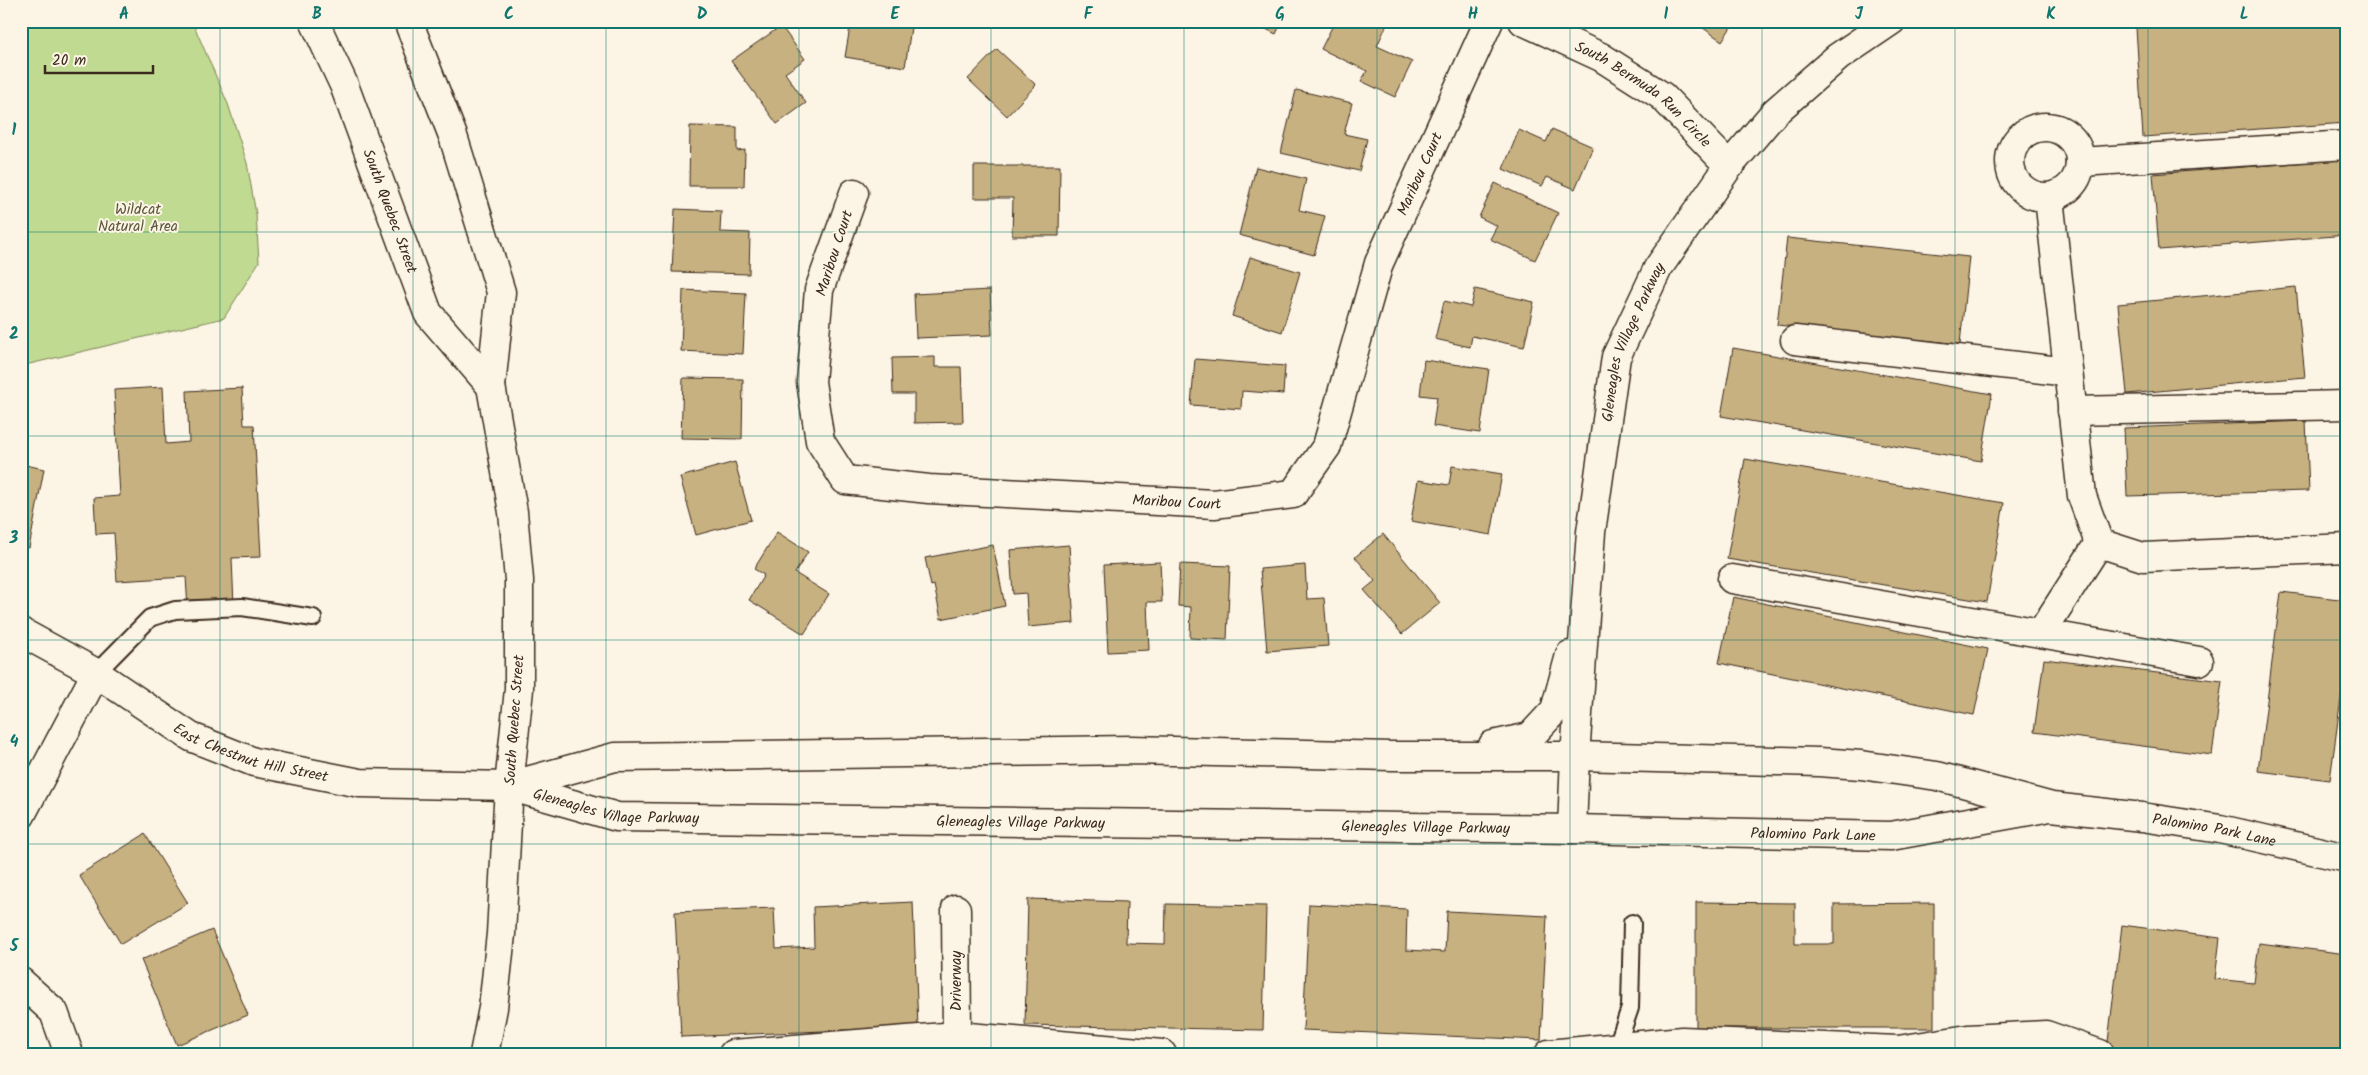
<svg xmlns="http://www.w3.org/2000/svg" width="2368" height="1075" viewBox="0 0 2368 1075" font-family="Kalam,sans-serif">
	<rect width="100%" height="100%" fill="#fcf5e5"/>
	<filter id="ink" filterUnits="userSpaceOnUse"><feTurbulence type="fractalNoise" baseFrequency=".02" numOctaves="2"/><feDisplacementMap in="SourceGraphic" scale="10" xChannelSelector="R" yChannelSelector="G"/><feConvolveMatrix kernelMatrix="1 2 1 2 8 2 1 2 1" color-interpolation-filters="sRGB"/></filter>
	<g filter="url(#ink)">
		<path fill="#c0da91" stroke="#7e8258" d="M21,21H192L228,104L247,163L256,214L259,262L224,318L21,366Z"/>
		<path fill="#c8b180" stroke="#3b2a1e" d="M851,21H912L905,67L845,57Z
			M1250,21H1282L1276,34Z
			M1335,21L1388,22L1377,46L1412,62L1395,97L1361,81L1367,71L1321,49Z
			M1693,21H1735L1722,41Z
			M2238,21H2347V123L2143,137L2136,28Z
			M781,26L805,59L785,73L806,103L777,124L731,61Z
			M997,49L1036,85L1007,116L968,79Z
			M1296,90L1352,103L1344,134L1367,139L1359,171L1281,153Z
			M690,126L737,127V151L745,150L744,186H689Z
			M1552,129L1593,147L1575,189L1547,177L1542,186L1503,169L1519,130L1546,142Z
			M2347,159V235L2159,250L2153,174Z
			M974,166H1060L1059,236H1012L1013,198H974Z
			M1256,167L1306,179L1299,210L1325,216L1314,255L1239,235Z
			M1495,183L1558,213L1535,260L1490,239L1497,226L1479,217Z
			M675,209L721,211L720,232L750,233L749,274L672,272Z
			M1787,238L1969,257L1960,344L1777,325Z
			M1250,257L1300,272L1282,332L1232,316Z
			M2296,287L2305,377L2127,394L2118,304Z
			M1475,289L1534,302L1524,347L1472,336L1470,347L1435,339L1444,301L1471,307Z
			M683,290L746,293L743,354L681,351Z
			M990,290L992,335L916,338L914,294Z
			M1733,348L1992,394L1981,461L1721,416Z
			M935,357V367H961L963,422L914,423V394H893L892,358Z
			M1195,359L1285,366L1283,394L1242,391L1241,409L1191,405Z
			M1424,360L1489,369L1480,433L1433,426L1437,397L1420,395Z
			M683,378L743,379L742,439L681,438Z
			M163,387L166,444L189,442L187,391L242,388L244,425H254L261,557L232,558L234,606L188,609L186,577L117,581L114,533L96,534L94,498L120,496L114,390Z
			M2306,421L2309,491L2127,496L2124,428Z
			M1745,459L2004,503L1987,602L1727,559Z
			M735,462L751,520L696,535L680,477Z
			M21,464L44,469L29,548L21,546Z
			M1452,466L1502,474L1491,535L1411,521L1418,480L1449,485Z
			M777,532L808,552L795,573L829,594L804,634L749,600L764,575L754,569Z
			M1383,534L1440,603L1402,634L1364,590L1375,581L1355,557Z
			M993,545L1005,606L941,619L934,585L931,586L925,558Z
			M1069,545L1074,623L1028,627L1026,593L1013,594L1010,550Z
			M1160,562L1162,602H1147L1149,650L1108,652L1104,565Z
			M1180,564L1230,566L1227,640L1190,638L1191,607L1178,606Z
			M1305,565L1307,599L1324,598L1328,646L1267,651L1260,569Z
			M2281,592L2347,600V653L2330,780L2258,771Z
			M1733,597L1988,649L1974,715L1719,663Z
			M2044,659L2222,681L2212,755L2034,732Z
			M145,834L188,903L121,944L79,875Z
			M1028,899L1127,902L1126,943L1165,944L1166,904L1266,906L1263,1030L1025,1025Z
			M913,902L918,1027L681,1037L675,912L774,908L776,949L814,947L813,907Z
			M1696,902L1795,903V944H1834V904L1934,903V1028H1696Z
			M1309,904L1407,909L1406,950L1445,952L1447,911L1547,916L1541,1040L1303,1030Z
			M2122,925L2220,938L2215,979L2254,983L2259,943L2347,954L2346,1054H2137L2107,1050Z
			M212,930L248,1015L177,1045L141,960Z"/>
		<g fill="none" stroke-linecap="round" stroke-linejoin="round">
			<defs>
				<path id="service" d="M96,673L150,618L175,610L242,607L313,618
					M1617,1046L1630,1008L1632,923"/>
				<g id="minor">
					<path id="s1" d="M1523,21L1601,57L1662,96L1729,166"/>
					<circle cx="2045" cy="162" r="35"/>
					<path d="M2080,162L2347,145"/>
					<path id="s2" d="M854,193L819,290L811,382L820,441L845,480L929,489L1214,504L1293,494L1327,446L1379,263L1489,21"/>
					<path d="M2049,198L2082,496L2099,543L2143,557L2347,548"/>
					<path d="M1795,340L2068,372"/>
					<path d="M2072,411L2347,405"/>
					<path d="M1732,579L2199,661"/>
					<path id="s3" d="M21,632L96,673L191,737L254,762L360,783L509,786"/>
					<path d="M2041,633L2099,543"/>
					<path id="s4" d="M1575,756L1819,762L1861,765L1937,776L2052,807L2142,817L2220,829L2347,858"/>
					<path d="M21,815L96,673"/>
					<path id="s5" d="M1572,829L1891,836L2045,808"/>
					<path d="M21,982L54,1012L69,1054"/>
					<path d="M733,1054L957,1036L1162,1054"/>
					<path d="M952,1054L957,1036L956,909"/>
					<path d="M1549,1054L1682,1041L1898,1050L1968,1039L2046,1035L2100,1054"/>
				</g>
				<g id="tertiary">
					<path d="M1493,745L1530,737L1555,710L1570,655"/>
					<path id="s6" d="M509,786L617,817L1572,829L1575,756L1591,532L1616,357L1658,268L1729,166L1775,112L1838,57L1891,21"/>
					<path d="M509,786L615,757L1131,750L1392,756H1575"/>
				</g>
				<g id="primary">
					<path id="s7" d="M314,21L344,85L428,313L491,386"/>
					<path d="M408,21L453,136L501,292L491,386L513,512L519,580V689L509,786L501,934L493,1008L484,1054"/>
				</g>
			</defs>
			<use href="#service" stroke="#3b2a1e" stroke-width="20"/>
			<use href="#minor" stroke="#3b2a1e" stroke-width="31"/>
			<use href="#tertiary" stroke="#3b2a1e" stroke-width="31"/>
			<use href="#primary" stroke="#3b2a1e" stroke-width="31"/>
			<use href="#service" stroke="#fcf5e5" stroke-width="16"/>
			<use href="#minor" stroke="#fcf5e5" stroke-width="28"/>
			<use href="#tertiary" stroke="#fcf5e5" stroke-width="28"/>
			<use href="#primary" stroke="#fcf5e5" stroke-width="28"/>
		</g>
	</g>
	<path fill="none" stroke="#0f766e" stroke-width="1" stroke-opacity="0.55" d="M220,21V1054M413,21V1054M606,21V1054M799,21V1054M991,21V1054M1184,21V1054M1377,21V1054M1570,21V1054M1762,21V1054M1955,21V1054M2148,21V1054M21,232H2347M21,436H2347M21,640H2347M21,844H2347"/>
	<g text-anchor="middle" stroke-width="4" stroke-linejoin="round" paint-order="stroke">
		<g font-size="15" fill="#3b2a1e" stroke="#fcf5e5">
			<text dy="5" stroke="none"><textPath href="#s1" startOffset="142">South Bermuda Run Circle</textPath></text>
			<text dy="5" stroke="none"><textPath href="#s2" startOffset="1098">Maribou Court</textPath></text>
			<text dy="5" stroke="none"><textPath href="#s7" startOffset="205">South Quebec Street</textPath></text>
			<text transform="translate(834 253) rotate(-72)" y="5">Maribou Court</text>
			<text dy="5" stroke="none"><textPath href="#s6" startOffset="1561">Gleneagles Village Parkway</textPath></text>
			<text dy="5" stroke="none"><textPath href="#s2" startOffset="634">Maribou Court</textPath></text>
			<text transform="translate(514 720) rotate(-86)" y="5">South Quebec Street</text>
			<text dy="5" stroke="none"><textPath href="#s3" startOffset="262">East Chestnut Hill Street</textPath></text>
			<text dy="5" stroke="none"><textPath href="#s6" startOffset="110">Gleneagles Village Parkway</textPath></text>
			<text dy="5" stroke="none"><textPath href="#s6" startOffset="516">Gleneagles Village Parkway</textPath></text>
			<text dy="5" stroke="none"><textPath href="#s6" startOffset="921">Gleneagles Village Parkway</textPath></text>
			<text dy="5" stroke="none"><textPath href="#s4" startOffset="646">Palomino Park Lane</textPath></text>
			<text dy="5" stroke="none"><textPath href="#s5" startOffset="241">Palomino Park Lane</textPath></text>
			<text transform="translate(956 981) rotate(-90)" y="5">Driverway</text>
		</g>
		<g font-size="15" fill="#5c563b" stroke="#fcf5e5">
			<text x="138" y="214">Wildcat<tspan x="138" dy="17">Natural Area</tspan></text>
		</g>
	</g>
	<rect width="2368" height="1075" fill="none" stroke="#fcf5e5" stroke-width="55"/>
	<path d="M45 65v8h108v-8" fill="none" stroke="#3b2a1e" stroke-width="2.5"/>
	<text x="52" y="65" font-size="15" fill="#3b2a1e" stroke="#fcf5e5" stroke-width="4" paint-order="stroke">20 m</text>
	<rect x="28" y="28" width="2312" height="1020" fill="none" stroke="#0f766e" stroke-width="2"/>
	<g font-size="16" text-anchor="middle" font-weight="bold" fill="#0f766e">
		<text x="124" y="19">A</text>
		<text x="317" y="19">B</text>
		<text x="509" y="19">C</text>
		<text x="702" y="19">D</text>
		<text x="895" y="19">E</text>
		<text x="1088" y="19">F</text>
		<text x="1280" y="19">G</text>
		<text x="1473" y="19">H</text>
		<text x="1666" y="19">I</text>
		<text x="1859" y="19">J</text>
		<text x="2051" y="19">K</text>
		<text x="2244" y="19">L</text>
		<text x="14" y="135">1</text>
		<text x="14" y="339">2</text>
		<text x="14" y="543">3</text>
		<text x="14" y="747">4</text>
		<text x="14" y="951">5</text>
	</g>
</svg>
